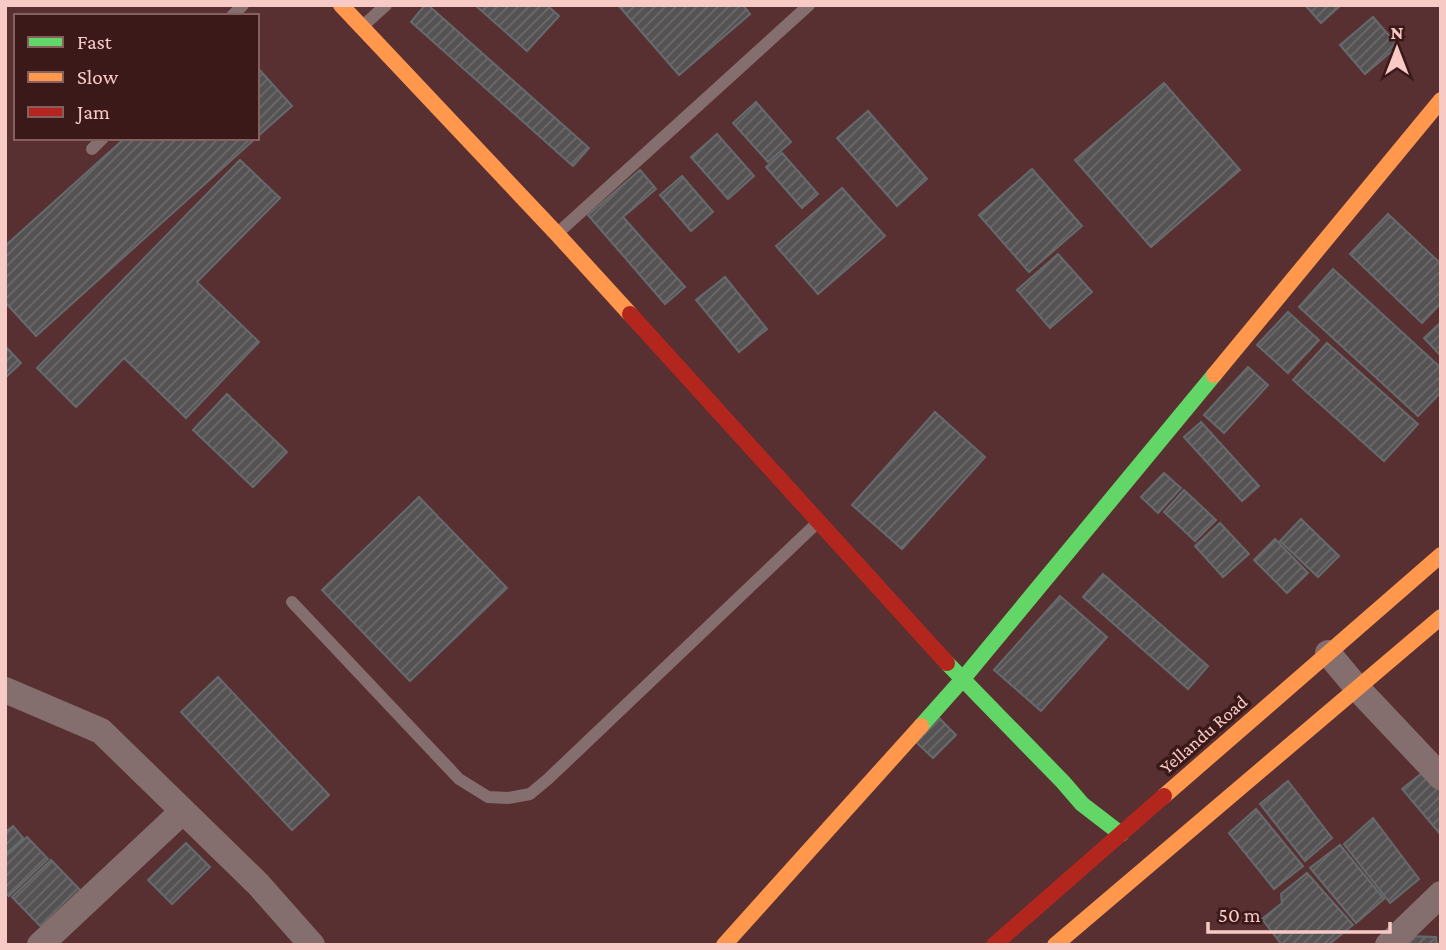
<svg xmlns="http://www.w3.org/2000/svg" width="1446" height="950" viewBox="0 0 1446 950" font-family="'Crimson Pro',serif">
	<defs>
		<pattern id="building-hatch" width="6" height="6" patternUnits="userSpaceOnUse" patternTransform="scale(1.75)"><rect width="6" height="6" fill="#555254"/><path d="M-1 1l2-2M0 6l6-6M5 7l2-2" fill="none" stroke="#6e6a6b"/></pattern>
	</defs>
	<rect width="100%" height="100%" fill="#593031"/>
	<path fill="url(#building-hatch)" stroke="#656a6d" stroke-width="2" d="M425,5H428L589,148L573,166L411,22Z
		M475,5H547L559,16L527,51Z
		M618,5H743L750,14L679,75Z
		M1305,5H1341L1321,23Z
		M1373,17L1398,46L1365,74L1340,45Z
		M257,67L292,106L257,137Z
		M1164,83L1240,170L1151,247L1075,160Z
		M756,102L791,142L768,162L733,123Z
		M868,111L927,179L897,206L837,138Z
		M717,134L754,176L728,199L691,157Z
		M125,138H256L36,336L5,302V246Z
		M782,153L818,194L802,208L766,167Z
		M240,160L280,198L197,282L259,342L186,418L124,358L76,407L37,368Z
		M1032,169L1082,226L1029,272L979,215Z
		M640,170L656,189L623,217L685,287L665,304L588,215Z
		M682,176L713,212L691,231L660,195Z
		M842,188L885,236L818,294L776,246Z
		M1388,214L1441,264V303L1422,323L1350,254Z
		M1058,254L1092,292L1050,328L1017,290Z
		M1333,269L1441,368V392L1418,416L1299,307Z
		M725,277L767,329L739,352L696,300Z
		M1288,312L1319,340L1288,373L1257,345Z
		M1441,322V356L1424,338Z
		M1327,343L1418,424L1384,461L1293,380Z
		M5,346L21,363L5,378Z
		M1248,367L1268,385L1224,433L1204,415Z
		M227,394L287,452L253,487L193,430Z
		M935,412L985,457L902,549L852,505Z
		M1201,422L1259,486L1242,501L1184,437Z
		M1164,473L1181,488L1158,513L1141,497Z
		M1184,490L1216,520L1195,541L1164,512Z
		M419,497L507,588L410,681L322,590Z
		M1301,519L1339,556L1318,577L1280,541Z
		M1220,523L1249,554L1223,577L1195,546Z
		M1275,539L1308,573L1287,593L1254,560Z
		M1103,574L1208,666L1188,689L1083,597Z
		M1060,596L1107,637L1041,711L994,670Z
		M218,677L329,795L292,830L181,712Z
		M937,716L956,735L933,758L913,739Z
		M1427,769L1441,783V835L1402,789Z
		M1288,781L1332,838L1305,861L1260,804Z
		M1256,809L1303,866L1274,889L1229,833Z
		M1373,818L1419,879L1390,903L1344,844Z
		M13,826L24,839L5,854V832Z
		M27,837L48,859L9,896L5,892V857Z
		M186,843L210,867L172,904L148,880Z
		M1340,845L1384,899L1356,923L1310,868Z
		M51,860L85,895L47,933L12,897Z
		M1307,873L1353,925L1328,945H1282L1262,919L1282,903L1281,894Z
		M1407,936L1436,937L1437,945H1407Z"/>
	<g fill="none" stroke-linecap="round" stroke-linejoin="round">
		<path stroke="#846f6e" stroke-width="12" d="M232,16L243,5
			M364,25L386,5
			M92,149L103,138
			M560,231L809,5
			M292,602L459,779L488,797L508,798L530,794L548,779L816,524"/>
		<path stroke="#846f6e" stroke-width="26" d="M1328,653L1358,689L1441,777
			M5,690L101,731L258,884L312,945
			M40,945L183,811
			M1388,945L1441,894"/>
		<path stroke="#63d668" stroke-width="16" d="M947,663L1063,782L1082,804L1121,834
			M921,726L962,680L1214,375"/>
		<path stroke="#ff974d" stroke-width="16" d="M341,5L557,234L630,314
			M1214,375L1441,100
			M1164,796L1441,555
			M724,945L921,726
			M1055,945L1441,617"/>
		<path stroke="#b3261e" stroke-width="16" d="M630,314L947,663
			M994,945L1164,796"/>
	</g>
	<g text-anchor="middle" stroke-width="7" stroke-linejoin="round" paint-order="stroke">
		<g font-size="19" fill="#f8cac6" stroke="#3a1918">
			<text transform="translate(1203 734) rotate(-41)" y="7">Yellandu Road</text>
		</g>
	</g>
	<rect width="1446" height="950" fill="none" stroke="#f8cac6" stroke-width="14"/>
	<rect x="14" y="14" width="245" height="126" fill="#3a1918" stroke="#86605e" stroke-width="2"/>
	<rect x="28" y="37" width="35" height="10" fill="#63d668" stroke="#86605e" stroke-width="2"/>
	<text x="77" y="49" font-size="21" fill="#f8cac6">Fast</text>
	<rect x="28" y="72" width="35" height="10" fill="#ff974d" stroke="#86605e" stroke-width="2"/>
	<text x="77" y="84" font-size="21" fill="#f8cac6">Slow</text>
	<rect x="28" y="107" width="35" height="10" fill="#b3261e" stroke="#86605e" stroke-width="2"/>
	<text x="77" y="119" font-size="21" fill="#f8cac6">Jam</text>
	<g transform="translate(1397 49)" stroke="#3a1918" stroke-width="5" paint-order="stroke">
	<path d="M0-5L12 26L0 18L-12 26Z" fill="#f8cac6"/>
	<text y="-10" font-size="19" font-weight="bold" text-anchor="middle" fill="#f8cac6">N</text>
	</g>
	<path d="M1208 922v10h182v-10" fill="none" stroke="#f8cac6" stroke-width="3.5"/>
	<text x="1218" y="922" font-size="21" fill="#f8cac6" stroke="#3a1918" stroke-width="5" paint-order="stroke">50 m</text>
</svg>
